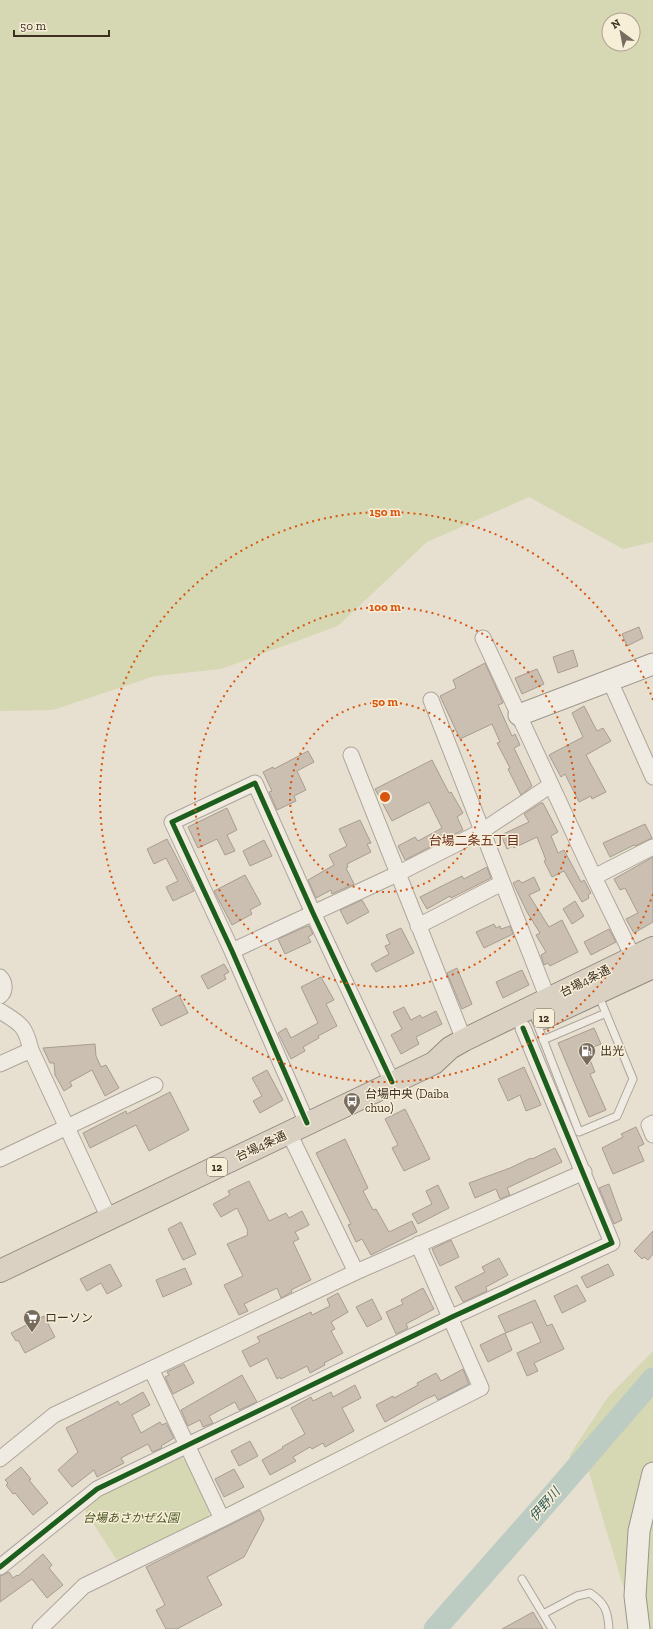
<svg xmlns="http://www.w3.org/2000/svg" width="653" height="1629" viewBox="0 0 653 1629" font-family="'Zilla Slab','Noto Sans JP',serif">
	<rect width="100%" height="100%" fill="#e7e0d1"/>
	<path fill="#d6d7b3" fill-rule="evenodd" d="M0,0H653V542L623,549L529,497L427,542L338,626L221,669L155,676L53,710L0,711ZM609,20H633V44H609Z
		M653,1351V1629H636L588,1469L569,1456L608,1397Z
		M179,1457L186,1460L210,1510L208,1517L118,1562L84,1509L104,1494Z"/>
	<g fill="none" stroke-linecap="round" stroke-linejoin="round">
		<path stroke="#bcccc2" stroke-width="23" d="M435,1629L554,1494L653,1379"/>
	</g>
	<path fill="#cbbfb2" stroke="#a89c90" d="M639,627L643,638L627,646L622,634Z
		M573,650L578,666L558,673L553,657Z
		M485,663L503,703L498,705L512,736L515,734L520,745L514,748L532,786L521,795L508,769L510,768L497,743L500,742L492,724L460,739L440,696L456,688L453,680Z
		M537,669L544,684L522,694L515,678Z
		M584,706L597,731L603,728L611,741L586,755L606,792L592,799L591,796L579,802L565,774L561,777L549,755L583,737L572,713Z
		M308,751L314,762L297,771L306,790L294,796L296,801L277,810L269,792L272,791L263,772L273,767L274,769Z
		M432,760L449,793L451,792L463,813L457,817L463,830L405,860L398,846L415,837L418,841L442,828L429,802L392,821L375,789Z
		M541,803H543L558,832L551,836L558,853L564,850L581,882L584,880L591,893L588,895L589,898L582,902L564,871L552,877L544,861L546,860L537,837L514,848L513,846L507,849L501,835L529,822L524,814Z
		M227,808L237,830L227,835L235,851L225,855L217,839L198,848L188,827Z
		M360,820L371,843L367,844L371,852L347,864L348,867L346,868L354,884L332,894L331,890L316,898L308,880L334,865L329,855L347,846L339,829Z
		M645,824L652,838L635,846L634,845L610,857L603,843Z
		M167,839L194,891L173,901L166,887L178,881L166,858L154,864L147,849Z
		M264,840L272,856L250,866L243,851Z
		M653,857V922L634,933L626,919L638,913L625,888L620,890L614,879Z
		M487,867L491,878L451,898L450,896L427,909L420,897L462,876L464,879Z
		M245,875L261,904L250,910L252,914L232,925L214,891Z
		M534,877L540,890L529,895L549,927L562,920L578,952L550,966L548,963L544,965L541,955L546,952L536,935L540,933L527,912L513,883L519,880L522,883Z
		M362,900L369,912L347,924L340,910Z
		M575,901L584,916L572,924L563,909Z
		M494,924L496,928L500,926L501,929L510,926L513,934L484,948L476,932Z
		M307,926H309L313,934L308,937L311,942L285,954L278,939Z
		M401,928L414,953L376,972L371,964L389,954L385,946L390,944L386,935Z
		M609,929L616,942L591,955L584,942Z
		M224,964L229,972L224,975L226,979L208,989L201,976Z
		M457,968L472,1004L462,1009L447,973Z
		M522,970L529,985L503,998L496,982Z
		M321,977L334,1000L326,1004L337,1026L318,1036L319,1038L303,1047L305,1051L291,1059L278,1033L286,1028L291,1038L318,1023L301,987Z
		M179,995L188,1013L161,1026L152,1009Z
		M404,1007L411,1020L420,1015L422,1018L436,1011L442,1024L416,1037L419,1044L401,1054L391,1035L402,1029L393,1012Z
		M594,1028L601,1044L586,1050L595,1072L590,1074L606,1110L589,1117L558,1043Z
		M95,1044L96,1056L101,1067L106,1065L119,1088L105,1096L92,1070L70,1082L72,1086L64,1091L55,1075L54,1063H50L43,1048Z
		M524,1067L541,1105L526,1111L520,1095L508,1101L498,1079Z
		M267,1070L283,1100L260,1113L253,1101L262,1096L252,1078Z
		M170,1092L189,1130L149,1151L136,1125L90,1148L83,1133L126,1111L127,1114Z
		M405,1109L430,1159L404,1171L392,1148L398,1145L385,1119Z
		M636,1127L644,1144L638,1147L644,1161L613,1174L602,1148L623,1137L621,1134Z
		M345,1139L368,1188L363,1191L373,1210L376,1209L389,1232L412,1221L417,1232L371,1255L362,1239L356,1242L348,1225L351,1224L316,1153Z
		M555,1148L562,1162L507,1188L510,1195L500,1199L496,1189L475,1198L469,1183L510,1168L531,1158L532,1159Z
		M249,1181L269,1221L286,1213L289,1218L302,1211L309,1225L295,1232L299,1239L293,1242L311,1280L291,1290L292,1292L281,1298L277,1288L244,1304L248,1311L239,1315L224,1285L243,1276L227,1244L248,1235L247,1232L248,1231L237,1208L221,1217L213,1204L230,1195L228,1191Z
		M609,1184L622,1220L614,1224L599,1188Z
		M438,1185L449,1208L418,1224L412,1214L432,1204L426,1191Z
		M181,1222L196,1254L183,1260L168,1229Z
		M653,1231V1254L648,1260L644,1257L642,1259L634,1251Z
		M451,1240L459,1257L440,1266L432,1249Z
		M499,1258L508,1275L486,1287L487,1291L463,1302L455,1287L485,1272L482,1267Z
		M110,1264L122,1286L107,1294L101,1283L87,1291L80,1279Z
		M608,1264L614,1275L587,1288L581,1277Z
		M185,1268L192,1284L163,1297L156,1280Z
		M577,1285L586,1301L562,1313L554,1296Z
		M423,1288L434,1309L406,1324L408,1328L396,1334L386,1312L403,1304L401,1300Z
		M338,1293L348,1312L331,1322L335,1329L331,1331L343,1353L324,1363L325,1365L310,1373L307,1366L281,1379L280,1377L277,1379L267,1358L250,1367L242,1351L260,1342L257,1337L311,1312L312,1315L330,1306L327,1299Z
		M372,1299L382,1319L367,1327L356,1307Z
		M535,1300L547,1326L552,1324L564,1349L534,1363L538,1371L527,1376L517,1353L541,1342L532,1322L506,1333L498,1316Z
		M44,1316L55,1337L25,1353L18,1340L16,1341L11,1333Z
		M505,1333L512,1350L488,1362L480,1345Z
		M184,1364L194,1383L173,1394L165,1377L169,1375L167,1372Z
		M463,1369L469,1384L438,1400L435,1395L426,1399L385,1422L376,1405L393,1396L394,1398L418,1385L417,1383L436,1373L441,1381Z
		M242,1375L257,1402L239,1410L235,1402L209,1416L213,1423L203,1427L200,1420L188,1426L181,1410Z
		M355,1385L361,1398L342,1408L354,1431L325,1447L323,1443L312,1449L310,1447L293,1457L296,1461L270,1475L262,1460L283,1448L282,1447L305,1434L291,1408L311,1397L313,1401L331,1392L333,1397Z
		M143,1392L150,1405L132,1415L141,1433L160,1422L162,1425L166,1423L174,1438L161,1446L162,1448L152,1452L148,1444L121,1458L124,1463L97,1477L94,1470L72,1487L58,1470L78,1452L66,1428L118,1401L120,1405Z
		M250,1441L258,1456L239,1466L231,1451Z
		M21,1467L31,1479L29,1480L48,1503L33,1515L15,1493L13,1494L6,1485L8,1483L5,1480Z
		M234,1469L244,1487L224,1497L215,1479Z
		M260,1510L264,1519L244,1557L207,1577L222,1605L177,1629H166L156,1610L165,1605L146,1567Z
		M43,1554L52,1565L49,1568L63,1585L47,1598L32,1579L0,1602V1576L9,1572L13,1578L17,1575L18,1576Z
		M533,1612L543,1629H502Z"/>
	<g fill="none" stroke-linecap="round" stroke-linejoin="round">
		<defs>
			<path id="lane" d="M536,1021L579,1132L617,1116L633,1079L598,994
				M543,1040L606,1013
				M522,1579L552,1629
				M543,1614L577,1596L590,1593C605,1603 608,1611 609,1629"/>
			<path id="street" d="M483,638L594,877L633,957
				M610,681L653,777
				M431,700L548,999
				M351,755L464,1040
				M594,877L653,847
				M418,926L502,883
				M232,951L397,874L482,831L551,785
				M0,977C5,982 6,991 0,996
				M0,1011C21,1024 25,1025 31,1050L109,1218
				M0,1064L31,1050
				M307,1123L232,951L172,822L255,783L313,913L392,1082
				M653,1123L649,1125L653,1135
				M289,1133L356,1272
				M0,1159L155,1085
				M151,1369L222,1519
				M0,1459L54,1415L356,1272L584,1172
				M0,1567L97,1489L452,1317L612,1243L523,1028
				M40,1629L84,1586L222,1519L481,1388L418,1244"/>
			<path id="secondary" d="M519,715L653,664
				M639,1629L635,1596L639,1531L653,1473"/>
			<path id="highway" d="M543,1018L653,967
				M0,1271L434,1063L450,1048L464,1040L653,948"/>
		</defs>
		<use href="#lane" stroke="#ada599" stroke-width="9"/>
		<use href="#street" stroke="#ada599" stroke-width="17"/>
		<use href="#secondary" stroke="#9c958a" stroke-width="23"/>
		<use href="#highway" stroke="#928b80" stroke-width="24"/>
		<use href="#lane" stroke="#efebe3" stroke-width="7"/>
		<use href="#street" stroke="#efebe3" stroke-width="15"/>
		<use href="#secondary" stroke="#efebe3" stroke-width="21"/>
		<use href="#highway" stroke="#dad1c2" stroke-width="22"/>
		<defs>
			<path id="cycleway" d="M307,1123L232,951L172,822L255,783L313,913L392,1082
				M0,1567L97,1489L452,1317L612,1243L523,1028"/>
		</defs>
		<use href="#cycleway" stroke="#f7eed8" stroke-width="8"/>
		<use href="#cycleway" stroke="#1b5e20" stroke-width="5"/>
	</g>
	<g fill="none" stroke="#d7550e" stroke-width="2" stroke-dasharray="2 4">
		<circle cx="385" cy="797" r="95"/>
		<circle cx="385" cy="797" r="190"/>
		<path d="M653 894A285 285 0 1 1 653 700"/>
	</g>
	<defs>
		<symbol id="fuel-pin" viewBox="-11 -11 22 30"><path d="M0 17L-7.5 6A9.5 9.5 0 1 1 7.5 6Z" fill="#786c5e" stroke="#f7eed8"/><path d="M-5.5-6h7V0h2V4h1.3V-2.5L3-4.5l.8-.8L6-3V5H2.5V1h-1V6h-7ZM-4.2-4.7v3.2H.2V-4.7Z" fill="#fff"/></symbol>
		<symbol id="bus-pin" viewBox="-11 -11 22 30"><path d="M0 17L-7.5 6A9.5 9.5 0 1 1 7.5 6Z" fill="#786c5e" stroke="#f7eed8"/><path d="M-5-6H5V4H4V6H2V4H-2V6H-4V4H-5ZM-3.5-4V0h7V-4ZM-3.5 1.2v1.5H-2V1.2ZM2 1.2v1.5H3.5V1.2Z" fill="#fff"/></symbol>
		<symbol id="supermarket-pin" viewBox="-11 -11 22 30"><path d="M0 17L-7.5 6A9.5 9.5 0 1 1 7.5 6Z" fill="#786c5e" stroke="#f7eed8"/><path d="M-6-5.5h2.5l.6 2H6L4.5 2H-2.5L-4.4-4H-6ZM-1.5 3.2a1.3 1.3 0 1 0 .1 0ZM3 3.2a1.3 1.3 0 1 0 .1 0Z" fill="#fff"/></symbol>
	</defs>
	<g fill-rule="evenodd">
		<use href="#fuel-pin" x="577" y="1041" width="20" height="27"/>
		<use href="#bus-pin" x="342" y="1091" width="20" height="27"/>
		<use href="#supermarket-pin" x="22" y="1308" width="20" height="27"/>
	</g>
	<g text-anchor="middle" stroke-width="3" stroke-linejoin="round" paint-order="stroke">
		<g fill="#f7eed8" stroke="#756857" stroke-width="1">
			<rect x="534" y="1009" width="20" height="18" rx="3"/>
			<rect x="207" y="1158" width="20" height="18" rx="3"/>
		</g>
		<g font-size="11" font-weight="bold" fill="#3d2e20">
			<text x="544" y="1022">12</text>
			<text x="217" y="1171">12</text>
		</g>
		<g font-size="12" fill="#3d2e20" stroke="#f7eed8">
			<text transform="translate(585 981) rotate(-27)" y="4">台場4条通</text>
			<text transform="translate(261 1146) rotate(-25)" y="4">台場4条通</text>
		</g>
		<g font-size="12" fill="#3d2e20" stroke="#f7eed8" text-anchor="start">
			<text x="600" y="1055">出光</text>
			<text x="365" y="1098">台場中央 (Daiba<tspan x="365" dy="14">chuo)</tspan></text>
			<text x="45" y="1322">ローソン</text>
		</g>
		<g font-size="12" font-style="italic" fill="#4d5a26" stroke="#f7eed8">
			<text x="131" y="1522">台場あさかぜ公園</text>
		</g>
		<g font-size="13" fill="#6b2e1e" stroke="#f7eed8">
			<text x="474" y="845">台場二条五丁目</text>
		</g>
		<g font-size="13" font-style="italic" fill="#2f5d5a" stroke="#f7eed8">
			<text transform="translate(544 1504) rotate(-49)" y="5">伊野川</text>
		</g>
	</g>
	<circle cx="385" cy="797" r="6" fill="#d7550e" stroke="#f7eed8" stroke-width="2"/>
	<g font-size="12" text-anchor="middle" font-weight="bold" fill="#d7550e" stroke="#f7eed8" stroke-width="3" stroke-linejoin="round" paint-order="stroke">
		<text x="385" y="516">150 m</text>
		<text x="385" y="611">100 m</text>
		<text x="385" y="706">50 m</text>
	</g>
	<g transform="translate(621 32) rotate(328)"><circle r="19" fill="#f7eed8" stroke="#ada18e"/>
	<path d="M0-3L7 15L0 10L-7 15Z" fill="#786c5e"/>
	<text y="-6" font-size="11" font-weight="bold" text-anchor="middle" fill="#3d2e20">N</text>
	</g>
	<path d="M14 30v6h95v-6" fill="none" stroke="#3d2e20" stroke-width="2"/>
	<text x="20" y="30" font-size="12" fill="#3d2e20" stroke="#f7eed8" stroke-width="3" paint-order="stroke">50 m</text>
</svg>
